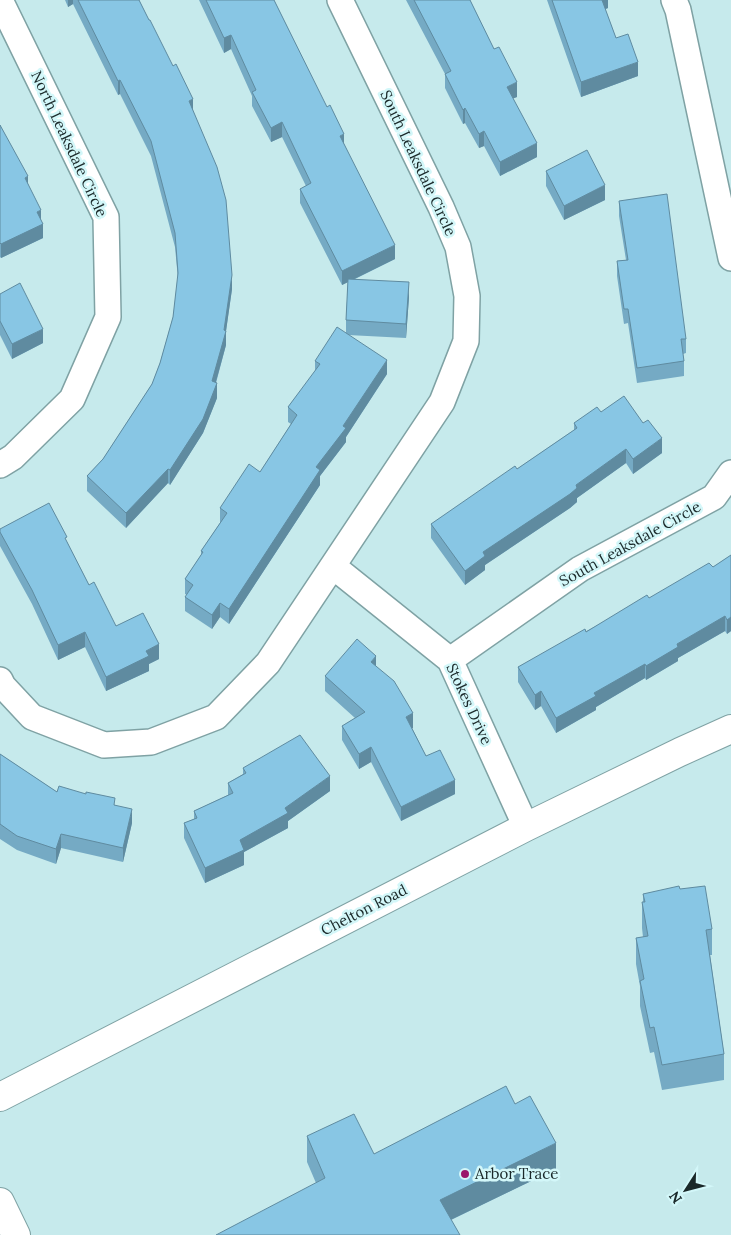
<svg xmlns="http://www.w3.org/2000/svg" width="731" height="1235" viewBox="0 0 731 1235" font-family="Lora,serif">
	<rect width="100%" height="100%" fill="#c6eaec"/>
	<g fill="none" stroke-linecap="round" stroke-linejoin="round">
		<defs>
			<path id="minor" d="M674,0L678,10L731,258
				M0,465L13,457L72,399L108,317L106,217L0,0
				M334,567L450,660L526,827
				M450,660L580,569L714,497L731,473
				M0,680L3,686L32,717L104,745L151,742L216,717L268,663L442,402L466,341L467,296L458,247L441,207L340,0"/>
			<path id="tertiary" d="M0,1097L526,827L680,752L731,729"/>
			<path id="secondary" d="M0,1202L16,1235"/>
		</defs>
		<use href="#minor" stroke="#7fa2a4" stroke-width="28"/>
		<use href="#tertiary" stroke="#7fa2a4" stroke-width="30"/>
		<use href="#secondary" stroke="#7fa2a4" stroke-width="30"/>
		<use href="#minor" stroke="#fff" stroke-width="25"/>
		<use href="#tertiary" stroke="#fff" stroke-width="28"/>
		<use href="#secondary" stroke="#fff" stroke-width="28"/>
	</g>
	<path fill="#75aac4" d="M65,0H139L193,111L232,289L226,331V345L216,383L217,398L203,433L170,485L168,483L126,528L87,491V476L103,459L152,384L160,363L173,317L178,279L175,247L151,156L120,94L118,95L73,4L68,7Z
		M199,0H274L344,144L395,259L355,279L409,297L406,338L348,335L387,374L346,437V442L320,476V485L229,624L220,617L212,629L185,611V597L187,595L185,594V579L201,555V551L220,523V508L260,472L291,424L288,422V407L315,372V361L346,333V320L348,282L342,285L300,203V189L306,186L282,137L271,142L252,106V96L231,49L224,53Z
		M406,0H470L517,97L513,98L537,157L500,176L484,146L479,148L465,123L463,124L445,88V74Z
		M547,0H608V8L605,9L616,38L638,76L581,97Z
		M0,125L28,184L41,221L43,238L1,258L0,257Z
		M546,171L605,200L564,220L546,186Z
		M619,201L686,339V353L683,354L684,361V376L637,383L628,323L624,324L617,276V261L626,260L619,216Z
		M0,294L43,343L12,359L0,335Z
		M601,412L662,453L633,474L626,463L577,498V502L570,508L485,565V570L465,585L431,538V524L517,469L574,430V423Z
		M0,529L67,542L89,585L116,626L159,659L149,664V671L106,691L85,647L58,660L32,604L0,546Z
		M731,555V631L727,634L725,631L678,658V661L646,680L645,678L596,707V710L556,733L541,706L535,710L518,682V667L649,598L713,567Z
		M376,666L413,728H412L426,756L455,794L401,821L371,762L359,769L342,740V726L355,718L325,691V676Z
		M0,754L57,792L115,805L132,823L123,862L61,848L56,864L17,850L0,839Z
		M243,768L330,791L288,821V828L244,852V865L205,883L184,838V823L194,819V811L228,795V783L243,774Z
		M680,889L712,929V955H710L724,1054V1080L662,1090L654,1052L650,1053L640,1006V986L636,964V938L643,937L642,928V902H643V894Z
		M515,1104L556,1169L451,1220L316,1183L307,1162V1136L374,1154Z"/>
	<path fill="#5f8ba0" d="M68,0H73V4L68,7Z
		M601,0H608V8L601,11Z
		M231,35V49L224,53V38Z
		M638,62V76L581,97V82Z
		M120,80V94L118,95V81Z
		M517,82V97L507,101V87Z
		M193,99V113L189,101Z
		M465,108V123L463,124V110Z
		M282,122V137L271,142V128Z
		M484,131V146L479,148V134Z
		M344,134V149L340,136Z
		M537,143V157L500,176V162Z
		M28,176V190L25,178Z
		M605,185V200L564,220V206Z
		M41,210V224H43V238L1,258V244L37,212Z
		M395,245V259L342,285V271Z
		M232,275V289L226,331V345L212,396V381L224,330Z
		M409,282V297L406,338V324Z
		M43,329V343L12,359V344Z
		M387,360V374L346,437V442L320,476V485L229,624V609L316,467Z
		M217,383V398L203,433L170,485V470Z
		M662,438V453L633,474V459Z
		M626,449V463L577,498V502L570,508L485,565V570L465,585V571L483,552Z
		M168,469V483L126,528V513Z
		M220,603V617L212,629V615Z
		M725,616V631L678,658V661L646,680V666L677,644Z
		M731,617V631L727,634V620Z
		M85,632V647L58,660V645Z
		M159,644V659L149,664V671L106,691V677L146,651Z
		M376,656V670L371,662Z
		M645,664V678L596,707V710L556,733V718L594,693Z
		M541,691V706L535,710V695Z
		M413,713V728L406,731V717Z
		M371,747V762L359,769V754Z
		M330,776V791L288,821V828L244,852V865L205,883V868L240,840Z
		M455,780V794L401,821V807Z
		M132,809V823L123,862V848Z
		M61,834V848L56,864V849Z
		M556,1143V1169L440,1225V1200Z"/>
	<path fill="#88c6e4" stroke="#5f8ba0" d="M78,0H139L149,20H150L173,66L176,64L193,99L189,101L217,167L226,200L232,275L224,330L226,331L212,381L217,383L203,419L170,470L168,469L126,513L87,476L103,459L152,384L160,363L173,317L178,273L175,233L151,141L120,80L118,81Z
		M206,0H274L327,107L330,105L344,134L340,136L395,245L342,271L300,189L311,183L282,122L271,128L252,92L256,90L231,35L224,38Z
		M414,0H470L494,49L499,47L517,82L507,87L537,143L500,162L484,131L479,134L465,108L463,110L445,74L451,71Z
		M552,0H602L616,38L628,34L638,62L581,82Z
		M0,125L28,176L25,178L41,210L37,212L43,224L1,244L0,243Z
		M587,150L605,185L564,206L546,171Z
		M667,194L686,339H681L684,361L637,368L628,309H624L617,261L628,260L619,201Z
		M348,279L409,282L406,324L346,320Z
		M20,283L43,329L12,344L0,321V294Z
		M337,327L387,360L343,426L346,428L316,467L320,470L229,609L220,603L212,615L185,597L193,585L185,579L203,552L201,551L227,513L220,508L249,464L260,472L297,415L288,407L320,364L315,361Z
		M624,396L643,423L648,420L662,438L633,459L626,449L576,485L577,488L570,494L483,552L485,556L465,571L431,524L515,466L517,469L577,428L574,423L597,407L601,412Z
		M49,503L67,537L65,538L89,585L94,582L116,626L143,613L159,644L146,651L149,656L106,677L85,632L58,645L32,590L0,532V529Z
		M731,555V617L727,620L725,616L677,644L678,647L646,666L645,664L594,693L596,696L556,718L541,691L535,695L518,667L585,629L586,632L647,595L649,598L709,563L713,567Z
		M357,639L376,656L371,662L394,681L413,713L406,717L426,756L440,750L455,780L401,807L371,747L359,754L342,726L365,712L325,676Z
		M300,735L330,776L285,808L288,813L240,840L244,850L205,868L184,823L197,818L194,811L233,793L228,783L246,773L243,768Z
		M0,754L57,792L59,786L86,794V792L115,798L114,805L132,809L123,848L61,834L56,849L17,836L0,824Z
		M679,886L680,889L705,886L712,929L706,930L724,1054L662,1065L654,1027L650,1028L640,981L644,979L636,938L648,936L642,902H645L643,894Z
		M506,1086L515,1104L530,1096L556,1143L440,1200L460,1235H216L325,1178L307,1136L354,1114L374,1154Z"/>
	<circle fill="#9a166a" stroke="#d3f7f9" stroke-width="2" cx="465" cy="1174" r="5"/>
	<g text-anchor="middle" stroke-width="5" stroke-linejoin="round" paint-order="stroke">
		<g font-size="15" fill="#1a2829" stroke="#d3f7f9">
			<text transform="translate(69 144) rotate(65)" y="5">North Leaksdale Circle</text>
			<text transform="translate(418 163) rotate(65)" y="5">South Leaksdale Circle</text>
			<text transform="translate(630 544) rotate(-29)" y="5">South Leaksdale Circle</text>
			<text transform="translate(469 704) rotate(65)" y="5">Stokes Drive</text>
			<text transform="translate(364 910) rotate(-27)" y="5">Chelton Road</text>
		</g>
		<g font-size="15" fill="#1a2829" stroke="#d3f7f9" text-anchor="start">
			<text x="475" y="1179">Arbor Trace</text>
		</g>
	</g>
	<g transform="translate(686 1190) rotate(234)" stroke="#d3f7f9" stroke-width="4" paint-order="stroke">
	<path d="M0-4L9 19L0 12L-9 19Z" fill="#1a2829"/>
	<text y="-8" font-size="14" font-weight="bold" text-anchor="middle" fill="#1a2829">N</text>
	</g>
</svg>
